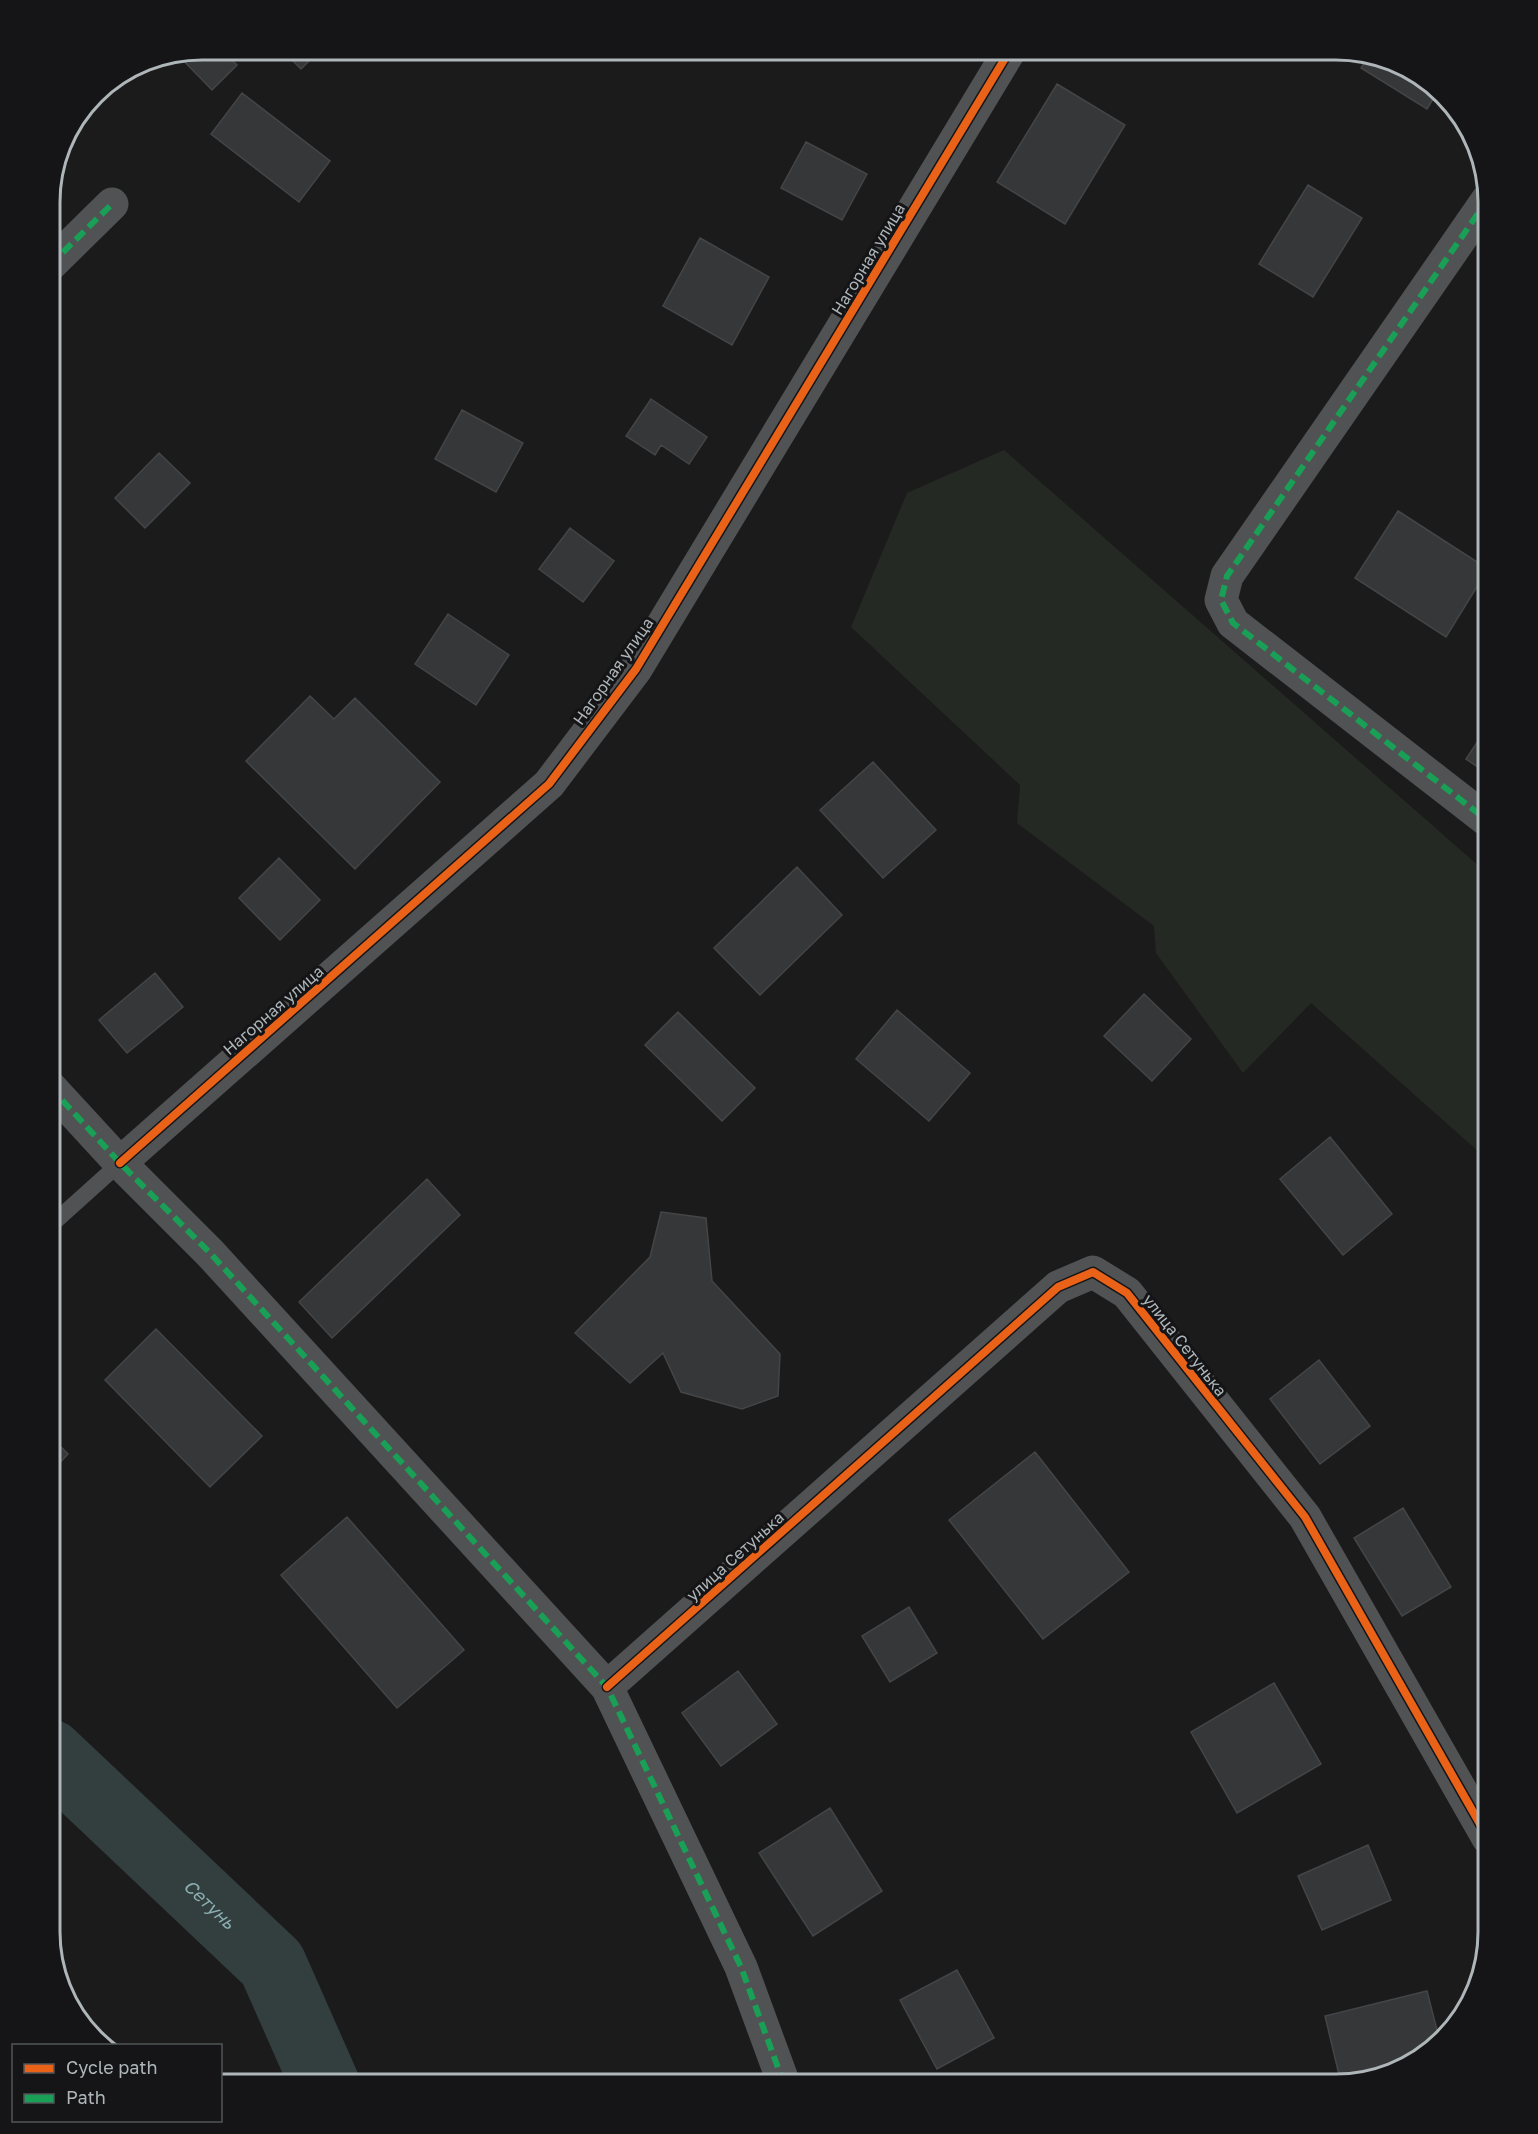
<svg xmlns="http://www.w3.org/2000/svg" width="1538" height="2134" viewBox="0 0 1538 2134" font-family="'Golos Text',sans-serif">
	<rect width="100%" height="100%" fill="#1b1b1b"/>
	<path fill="#252923" d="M1004,450L1488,874V1160L1311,1003L1243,1073L1156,953L1154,926L1017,823L1020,785L851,627L907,493Z"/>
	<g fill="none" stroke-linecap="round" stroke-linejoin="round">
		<path stroke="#333e3f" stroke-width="69" id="s1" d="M50,1754L272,1964L325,2084"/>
	</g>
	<path fill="#363738" stroke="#444547" stroke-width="1.5" d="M202,50H222L237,65L212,90L177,54Z
		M282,50H320L301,69Z
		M1368,56L1413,70L1436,94L1427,109L1361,68Z
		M1057,84L1125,125L1065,224L997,182Z
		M242,93L330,161L299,202L211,134Z
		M806,142L867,174L842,220L781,188Z
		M1308,185L1362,218L1313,297L1259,264Z
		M700,238L769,277L732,345L663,306Z
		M651,399L707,437L689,464L661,445L655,455L626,436Z
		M462,410L523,443L496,492L435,459Z
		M159,453L190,483L145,528L115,498Z
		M1398,511L1488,569L1446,637L1355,578Z
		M570,528L614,561L583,602L539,569Z
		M1488,535V555L1479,549Z
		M448,614L509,655L476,705L415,664Z
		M310,696L334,719L355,698L440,782L355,869L246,761Z
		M1488,726V774L1466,759Z
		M873,762L936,830L883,878L820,810Z
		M279,858L320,900L280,940L239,898Z
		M797,867L842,915L760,995L714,948Z
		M155,973L183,1007L127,1053L99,1020Z
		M1144,994L1191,1039L1152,1081L1104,1036Z
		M897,1010L970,1073L929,1121L856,1059Z
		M678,1012L755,1088L722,1121L645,1045Z
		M1330,1137L1392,1214L1343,1255L1280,1179Z
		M427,1179L460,1215L332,1338L299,1302Z
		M661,1212L706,1218L712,1281L780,1354L778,1396L742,1409L681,1392L663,1353L630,1383L575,1333L650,1257Z
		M156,1329L262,1436L210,1487L105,1380Z
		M1319,1360L1370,1426L1320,1464L1270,1399Z
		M50,1436L68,1454L50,1473Z
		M1035,1452L1129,1572L1043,1639L949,1520Z
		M1403,1508L1451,1587L1402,1616L1354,1538Z
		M347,1517L464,1650L397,1708L281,1575Z
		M909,1607L937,1653L890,1682L862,1636Z
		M1488,1627V1648L1480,1631Z
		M738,1671L777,1724L721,1766L682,1713Z
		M1274,1683L1321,1764L1237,1813L1191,1732Z
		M830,1808L882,1891L813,1936L759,1853Z
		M1368,1845L1391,1900L1322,1930L1298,1876Z
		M957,1970L994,2038L937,2069L900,2000Z
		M1427,1991L1439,2038L1413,2064L1341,2083L1325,2016Z"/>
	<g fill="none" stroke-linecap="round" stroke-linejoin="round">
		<path stroke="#505253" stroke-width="16" d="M50,1226L120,1163"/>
		<path stroke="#505253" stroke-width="33" d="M1488,199L1227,576L1221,600L1233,623L1488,821
			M50,265L112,204
			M50,1087L120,1163L210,1253L607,1687L741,1967L784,2084
			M120,1163L549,784L636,669L1010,50
			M607,1687L1058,1287L1093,1272L1127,1293L1305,1517L1488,1838"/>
		<path stroke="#1a9f57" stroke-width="6" stroke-dasharray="12 6" stroke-linecap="butt" d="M1488,199L1227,576L1221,600L1233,623L1488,821
			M50,265L112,204
			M50,1087L120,1163L210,1253L607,1687L741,1967L784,2084"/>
		<defs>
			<path id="cycleway" d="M120,1163L549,784L636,669L1010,50
				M607,1687L1058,1287L1093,1272L1127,1293L1305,1517L1488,1838"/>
		</defs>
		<use href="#cycleway" stroke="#151517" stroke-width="11"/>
		<use href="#cycleway" stroke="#ea6118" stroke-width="8"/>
	</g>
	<g text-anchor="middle" stroke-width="6" stroke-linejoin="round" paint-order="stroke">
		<g font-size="16" fill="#aeb6b9" stroke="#151517">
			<text transform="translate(868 259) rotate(-59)" y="6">Нагорная улица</text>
			<text transform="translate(613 671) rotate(-55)" y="6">Нагорная улица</text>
			<text transform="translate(273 1010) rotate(-41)" y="6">Нагорная улица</text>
			<text transform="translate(1185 1345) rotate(52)" y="6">улица Сетунька</text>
			<text transform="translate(735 1556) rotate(-42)" y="6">улица Сетунька</text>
		</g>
		<g font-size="18" font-style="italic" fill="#8aaeb0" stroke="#151517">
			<text dy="6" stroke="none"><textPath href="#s1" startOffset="219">Сетунь</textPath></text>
		</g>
	</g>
	<path d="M0 0H1538V2134H0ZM202 60H1336A142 142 0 0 1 1478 202V1932A142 142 0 0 1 1336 2074H202A142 142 0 0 1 60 1932V202A142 142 0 0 1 202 60Z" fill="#151517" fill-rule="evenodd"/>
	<path fill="none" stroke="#aeb6b9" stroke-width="3" d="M202 60H1336A142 142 0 0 1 1478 202V1932A142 142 0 0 1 1336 2074H202A142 142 0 0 1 60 1932V202A142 142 0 0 1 202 60Z"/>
	<rect x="12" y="2044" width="210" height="78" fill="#151517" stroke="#525558" stroke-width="1.5"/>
	<rect x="24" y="2064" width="30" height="9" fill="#ea6118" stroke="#525558" stroke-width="1.5"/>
	<text x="66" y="2074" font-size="18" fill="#aeb6b9">Cycle path</text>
	<rect x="24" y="2094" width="30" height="9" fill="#1a9f57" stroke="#525558" stroke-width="1.5"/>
	<text x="66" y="2104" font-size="18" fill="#aeb6b9">Path</text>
</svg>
